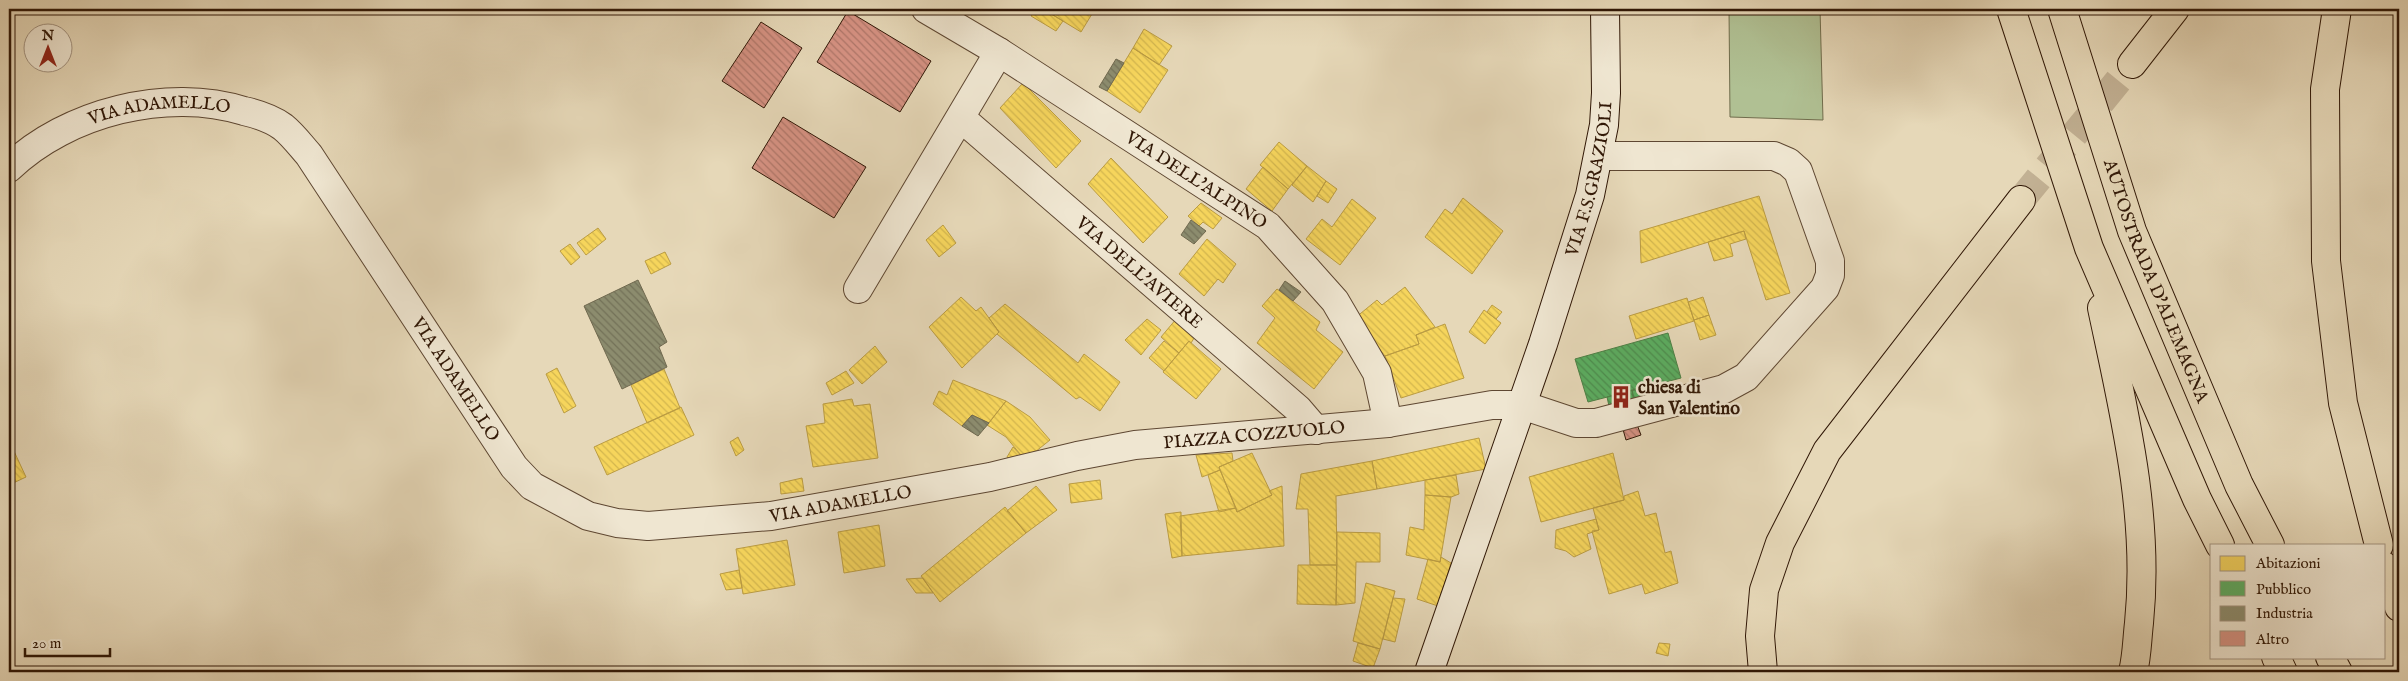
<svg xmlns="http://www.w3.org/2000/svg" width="2408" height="681" viewBox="0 0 2408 681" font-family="'IM FELL English',serif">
	<defs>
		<pattern id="homes-back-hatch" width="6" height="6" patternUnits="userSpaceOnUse" patternTransform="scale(1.25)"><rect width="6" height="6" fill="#f6d55c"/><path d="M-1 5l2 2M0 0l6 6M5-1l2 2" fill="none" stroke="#d3b64e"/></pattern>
		<pattern id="public-back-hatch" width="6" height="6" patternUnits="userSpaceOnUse" patternTransform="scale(1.25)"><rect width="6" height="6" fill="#5aae61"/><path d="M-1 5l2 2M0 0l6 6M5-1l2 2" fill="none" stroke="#4b8d4e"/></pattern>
		<pattern id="industry-back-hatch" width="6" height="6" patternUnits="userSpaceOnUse" patternTransform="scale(1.25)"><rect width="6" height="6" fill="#8c8c6e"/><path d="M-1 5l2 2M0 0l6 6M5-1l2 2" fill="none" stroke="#737158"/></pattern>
		<pattern id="building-back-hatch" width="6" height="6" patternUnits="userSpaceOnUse" patternTransform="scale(1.25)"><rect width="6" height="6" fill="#d69283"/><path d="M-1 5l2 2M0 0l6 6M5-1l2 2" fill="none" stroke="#ae7669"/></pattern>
	</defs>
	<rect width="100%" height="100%" fill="#e6d8b8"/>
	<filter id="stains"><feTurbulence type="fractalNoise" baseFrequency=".004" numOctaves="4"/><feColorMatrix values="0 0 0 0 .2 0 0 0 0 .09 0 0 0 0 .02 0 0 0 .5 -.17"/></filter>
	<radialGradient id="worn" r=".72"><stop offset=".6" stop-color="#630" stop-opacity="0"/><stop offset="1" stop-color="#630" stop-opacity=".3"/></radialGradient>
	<path fill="#b0c093" stroke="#706c4c" d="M1729,9H1820L1823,120L1730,117Z"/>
	<path fill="url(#homes-back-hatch)" stroke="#bb9c42" d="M1036,9H1043L1063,21L1056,31L1031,16Z
		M1043,9H1095L1081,32Z
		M1144,29L1172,46L1159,65L1133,48Z
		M1133,48L1168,70L1140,113L1107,91Z
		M1023,83L1081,141L1056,168L1000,108Z
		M1279,142L1307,166L1288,189L1260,165Z
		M1111,158L1168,217L1143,243L1088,184Z
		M1307,166L1326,181L1313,202L1292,185Z
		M1263,167L1288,189L1272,211L1246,189Z
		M1326,181L1337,189L1328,203L1317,196Z
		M1759,196L1790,293L1766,300L1744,231L1641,263L1640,231Z
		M1463,198L1503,231L1472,274L1425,237L1445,209L1452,214Z
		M1352,199L1376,218L1340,265L1306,239L1322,219L1332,227Z
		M1201,203L1222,218L1213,229L1203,222L1199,226L1188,216Z
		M943,225L956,243L939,257L926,240Z
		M598,228L606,239L586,255L577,243Z
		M1744,231L1746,239L1730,244L1733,256L1714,261L1708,242Z
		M1207,239L1236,264L1223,283L1218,279L1204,296L1179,274Z
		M570,244L580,257L571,265L560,251Z
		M665,252L671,264L651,274L645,261Z
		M1405,287L1435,327L1416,335L1419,344L1385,356L1355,318L1377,300L1382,305Z
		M1277,289L1320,322L1316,330L1343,352L1314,389L1257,343L1275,318L1262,306Z
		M961,297L976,311L981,307L999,332L962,368L929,327Z
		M1703,297L1709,315L1694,320L1688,302Z
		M1687,298L1694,321L1636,339L1629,316Z
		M1005,304L1078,363L1084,354L1120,382L1100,411L1080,397L1076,399L997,334L999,332L989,318Z
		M1492,305L1502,312L1496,319L1487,312Z
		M1484,310L1501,323L1485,344L1469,332Z
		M1709,315L1716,335L1700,340L1694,320Z
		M1177,318L1196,335L1191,343L1189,341L1179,353L1161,337Z
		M1147,319L1161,330L1141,355L1125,340Z
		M1445,324L1464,378L1401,398L1385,356L1419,344L1416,335Z
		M1164,341L1179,353L1164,371L1149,358Z
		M1189,341L1221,369L1196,399L1163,372Z
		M875,346L887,362L862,384L849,370Z
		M557,368L576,406L564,413L546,374Z
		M664,369L680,408L647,423L631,385Z
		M846,371L854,383L832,395L826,383Z
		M953,380L958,382L1006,401L989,423L972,415L962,426L933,404L939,391L947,395Z
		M852,399L854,406L870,404L878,458L813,467L806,426L825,423L823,404Z
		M1006,401L1030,417L1050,440L1025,460L1006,437L987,425Z
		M681,407L694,435L607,475L594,447Z
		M738,437L744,450L736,456L730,442Z
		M1479,438L1486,469L1377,489L1372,461Z
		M1013,447L1025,460L1012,464L1007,457Z
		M13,449L26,477L9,485V451Z
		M1232,453L1233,461L1219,467L1220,470L1202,477L1196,455Z
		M1252,453L1272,495L1237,512L1219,467Z
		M1613,453L1624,500L1541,522L1529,477Z
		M1372,461L1377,489L1336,496L1337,565H1310L1308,509H1296L1301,474Z
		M1220,470L1236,508L1219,512L1208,475Z
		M1456,475L1459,494L1451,497L1425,495V480Z
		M802,478L804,491L781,494L780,483Z
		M1100,480L1102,499L1071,503L1069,484Z
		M1036,486L1057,510L1026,533L1007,511Z
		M1282,486L1284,546L1182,556L1180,516L1236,508L1237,512L1272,495L1269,491Z
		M1638,491L1645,516L1656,513L1665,553L1671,551L1678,583L1645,594L1642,584L1609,594L1592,531L1599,530L1593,508L1624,500V496Z
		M1425,495L1451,497L1440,562L1406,555L1410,527L1424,530Z
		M1005,507L1026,533L940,602L921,576Z
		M1181,512L1182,556L1172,558L1165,514Z
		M1596,519L1599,530L1587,534L1591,549L1574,557L1566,551L1555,548L1556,530Z
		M879,525L885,566L844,573L838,532Z
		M1337,532L1380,533V562H1356L1355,603L1336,605Z
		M787,540L795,585L743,594L736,549Z
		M1441,557L1451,563L1438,606L1417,599L1428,559L1440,562Z
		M1298,565H1337L1336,605L1297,604Z
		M739,570L742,588L726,590L720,574Z
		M923,578L933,593H916L906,579Z
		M1366,583L1395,591L1380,649L1353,641Z
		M1393,598L1405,599L1395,642L1383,639Z
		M1358,643L1380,649L1373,668L1353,661Z
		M1659,643L1670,644L1668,656L1656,653Z"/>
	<path fill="url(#public-back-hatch)" stroke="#4d8146" d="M1668,333L1681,378L1588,402L1575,359Z
		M1652,385L1655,399L1634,404L1632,390Z
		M1632,390L1634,398L1609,406L1607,397Z"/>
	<path fill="url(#industry-back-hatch)" stroke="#70694f" d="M1116,59L1124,63L1107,91L1099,87Z
		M1191,220L1206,231L1194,244L1181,235Z
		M638,280L667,342L659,347L667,367L622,389L584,306Z
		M1285,281L1301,292L1293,301L1279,290Z
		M972,415L989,423L978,436L962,426Z"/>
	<path fill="url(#building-back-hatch)" stroke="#301706" d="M848,11L931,61L900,112L817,62Z
		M761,22L802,48L764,108L722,81Z
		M783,117L866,167L834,218L752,168Z
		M1636,422L1641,435L1626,440L1622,426Z"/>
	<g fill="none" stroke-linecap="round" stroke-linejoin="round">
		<path stroke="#c2b194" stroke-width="28" stroke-dasharray="28 14" stroke-linecap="butt" d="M2021,200L2132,64"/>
		<defs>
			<g id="minor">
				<path id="s1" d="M926,9L999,52L1268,226L1335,301L1377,373L1388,423"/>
				<path id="s2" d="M961,118L1298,409L1316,430"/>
				<path id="s3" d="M9,168C67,112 168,87 244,111C257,114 272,119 283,127C293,135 301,146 309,155L514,467L532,486L588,516L617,523L648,526L771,516L990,477L1077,456L1135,445L1388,423L1492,405H1522L1576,423H1596L1724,389L1746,377L1825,288L1830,275V261L1798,171L1788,162L1774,156H1599"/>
				<path d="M858,289L999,52"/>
			</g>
			<g id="secondary">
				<path id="s4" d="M1429,672L1543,344L1590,195L1604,125L1606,93L1605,9"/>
			</g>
			<g id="motorway">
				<path d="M2011,9L2089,248L2197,499L2220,545"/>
				<path id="s5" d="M2062,9L2132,231L2239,485L2270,545"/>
				<path d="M2337,9L2325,89L2326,261L2343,403L2379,545"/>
				<path d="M2132,64L2175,9"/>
				<path d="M2102,308C2124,412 2150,516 2139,623C2137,640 2137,656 2133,672"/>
				<path d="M2384,566L2399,607"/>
				<path d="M2276,657L2283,672"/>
				<path d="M2330,657L2338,672"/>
				<path d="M1763,672L1760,636L1764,590L1780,543L1827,451L2021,200"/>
			</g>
		</defs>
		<use href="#minor" stroke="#5e4732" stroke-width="30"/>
		<use href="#secondary" stroke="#301706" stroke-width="30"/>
		<use href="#motorway" stroke="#301706" stroke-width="30"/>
		<use href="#minor" stroke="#efe6d1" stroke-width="28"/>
		<use href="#secondary" stroke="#efe6d1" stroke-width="28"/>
		<use href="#motorway" stroke="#e6d8b8" stroke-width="28"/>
	</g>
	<defs>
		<symbol id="building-bare" viewBox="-9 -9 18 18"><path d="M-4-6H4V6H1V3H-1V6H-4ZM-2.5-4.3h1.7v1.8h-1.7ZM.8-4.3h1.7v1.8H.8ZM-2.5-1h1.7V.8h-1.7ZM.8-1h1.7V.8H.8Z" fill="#8f2418" stroke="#efe6d1" stroke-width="2.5" paint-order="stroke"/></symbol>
	</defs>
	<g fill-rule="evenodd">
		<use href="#building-bare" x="1605" y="381" width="32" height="32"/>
	</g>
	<g text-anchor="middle" stroke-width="5" stroke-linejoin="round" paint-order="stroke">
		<g font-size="18" fill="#301706" stroke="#efe6d1">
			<text dy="6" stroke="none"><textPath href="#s3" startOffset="166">VIA ADAMELLO</textPath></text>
			<text dy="6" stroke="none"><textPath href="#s4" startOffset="519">VIA F.S.GRAZIOLI</textPath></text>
			<text dy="6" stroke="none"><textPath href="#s1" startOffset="320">VIA DELL'ALPINO</textPath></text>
			<text dy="6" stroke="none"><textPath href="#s2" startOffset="236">VIA DELL'AVIERE</textPath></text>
			<text dy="6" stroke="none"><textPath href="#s5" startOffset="288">AUTOSTRADA D'ALEMAGNA</textPath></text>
			<text dy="6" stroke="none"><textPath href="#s3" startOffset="601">VIA ADAMELLO</textPath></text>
			<text dy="6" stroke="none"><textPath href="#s3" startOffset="1471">PIAZZA COZZUOLO</textPath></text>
			<text dy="6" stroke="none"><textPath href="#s3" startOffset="1051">VIA ADAMELLO</textPath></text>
		</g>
		<g font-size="18" font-weight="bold" fill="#301706" stroke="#efe6d1" text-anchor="start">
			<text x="1638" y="393">chiesa di<tspan x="1638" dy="21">San Valentino</tspan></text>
		</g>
	</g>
	<rect width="2408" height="681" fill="none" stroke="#e6d8b8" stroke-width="30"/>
	<rect x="10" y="10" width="2388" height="661" fill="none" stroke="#301706" stroke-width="2.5"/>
	<rect x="15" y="15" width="2378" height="651" fill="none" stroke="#301706"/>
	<rect x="2210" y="544" width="175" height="115" fill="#efe6d1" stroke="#a39380"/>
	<rect x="2220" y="556" width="25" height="15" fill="#f6d55c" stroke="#a39380"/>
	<text x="2256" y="568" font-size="15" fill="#301706">Abitazioni</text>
	<rect x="2220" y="581" width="25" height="15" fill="#5aae61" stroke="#a39380"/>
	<text x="2256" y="594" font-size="15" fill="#301706">Pubblico</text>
	<rect x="2220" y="606" width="25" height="15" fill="#8c8c6e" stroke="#a39380"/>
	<text x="2256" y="618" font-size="15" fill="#301706">Industria</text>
	<rect x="2220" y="631" width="25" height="15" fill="#d69283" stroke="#a39380"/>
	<text x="2256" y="644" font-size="15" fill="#301706">Altro</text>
	<g transform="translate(48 48)"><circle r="24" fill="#efe6d1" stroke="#a39380"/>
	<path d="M0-4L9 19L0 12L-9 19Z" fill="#8f2418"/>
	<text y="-8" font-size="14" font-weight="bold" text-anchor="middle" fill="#301706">N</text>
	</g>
	<path d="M25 648v8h85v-8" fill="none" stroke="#301706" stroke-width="2.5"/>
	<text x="32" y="648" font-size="15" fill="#301706" stroke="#efe6d1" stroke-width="4" paint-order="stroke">20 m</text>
	<rect width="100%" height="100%" filter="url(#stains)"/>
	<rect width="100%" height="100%" fill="url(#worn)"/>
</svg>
